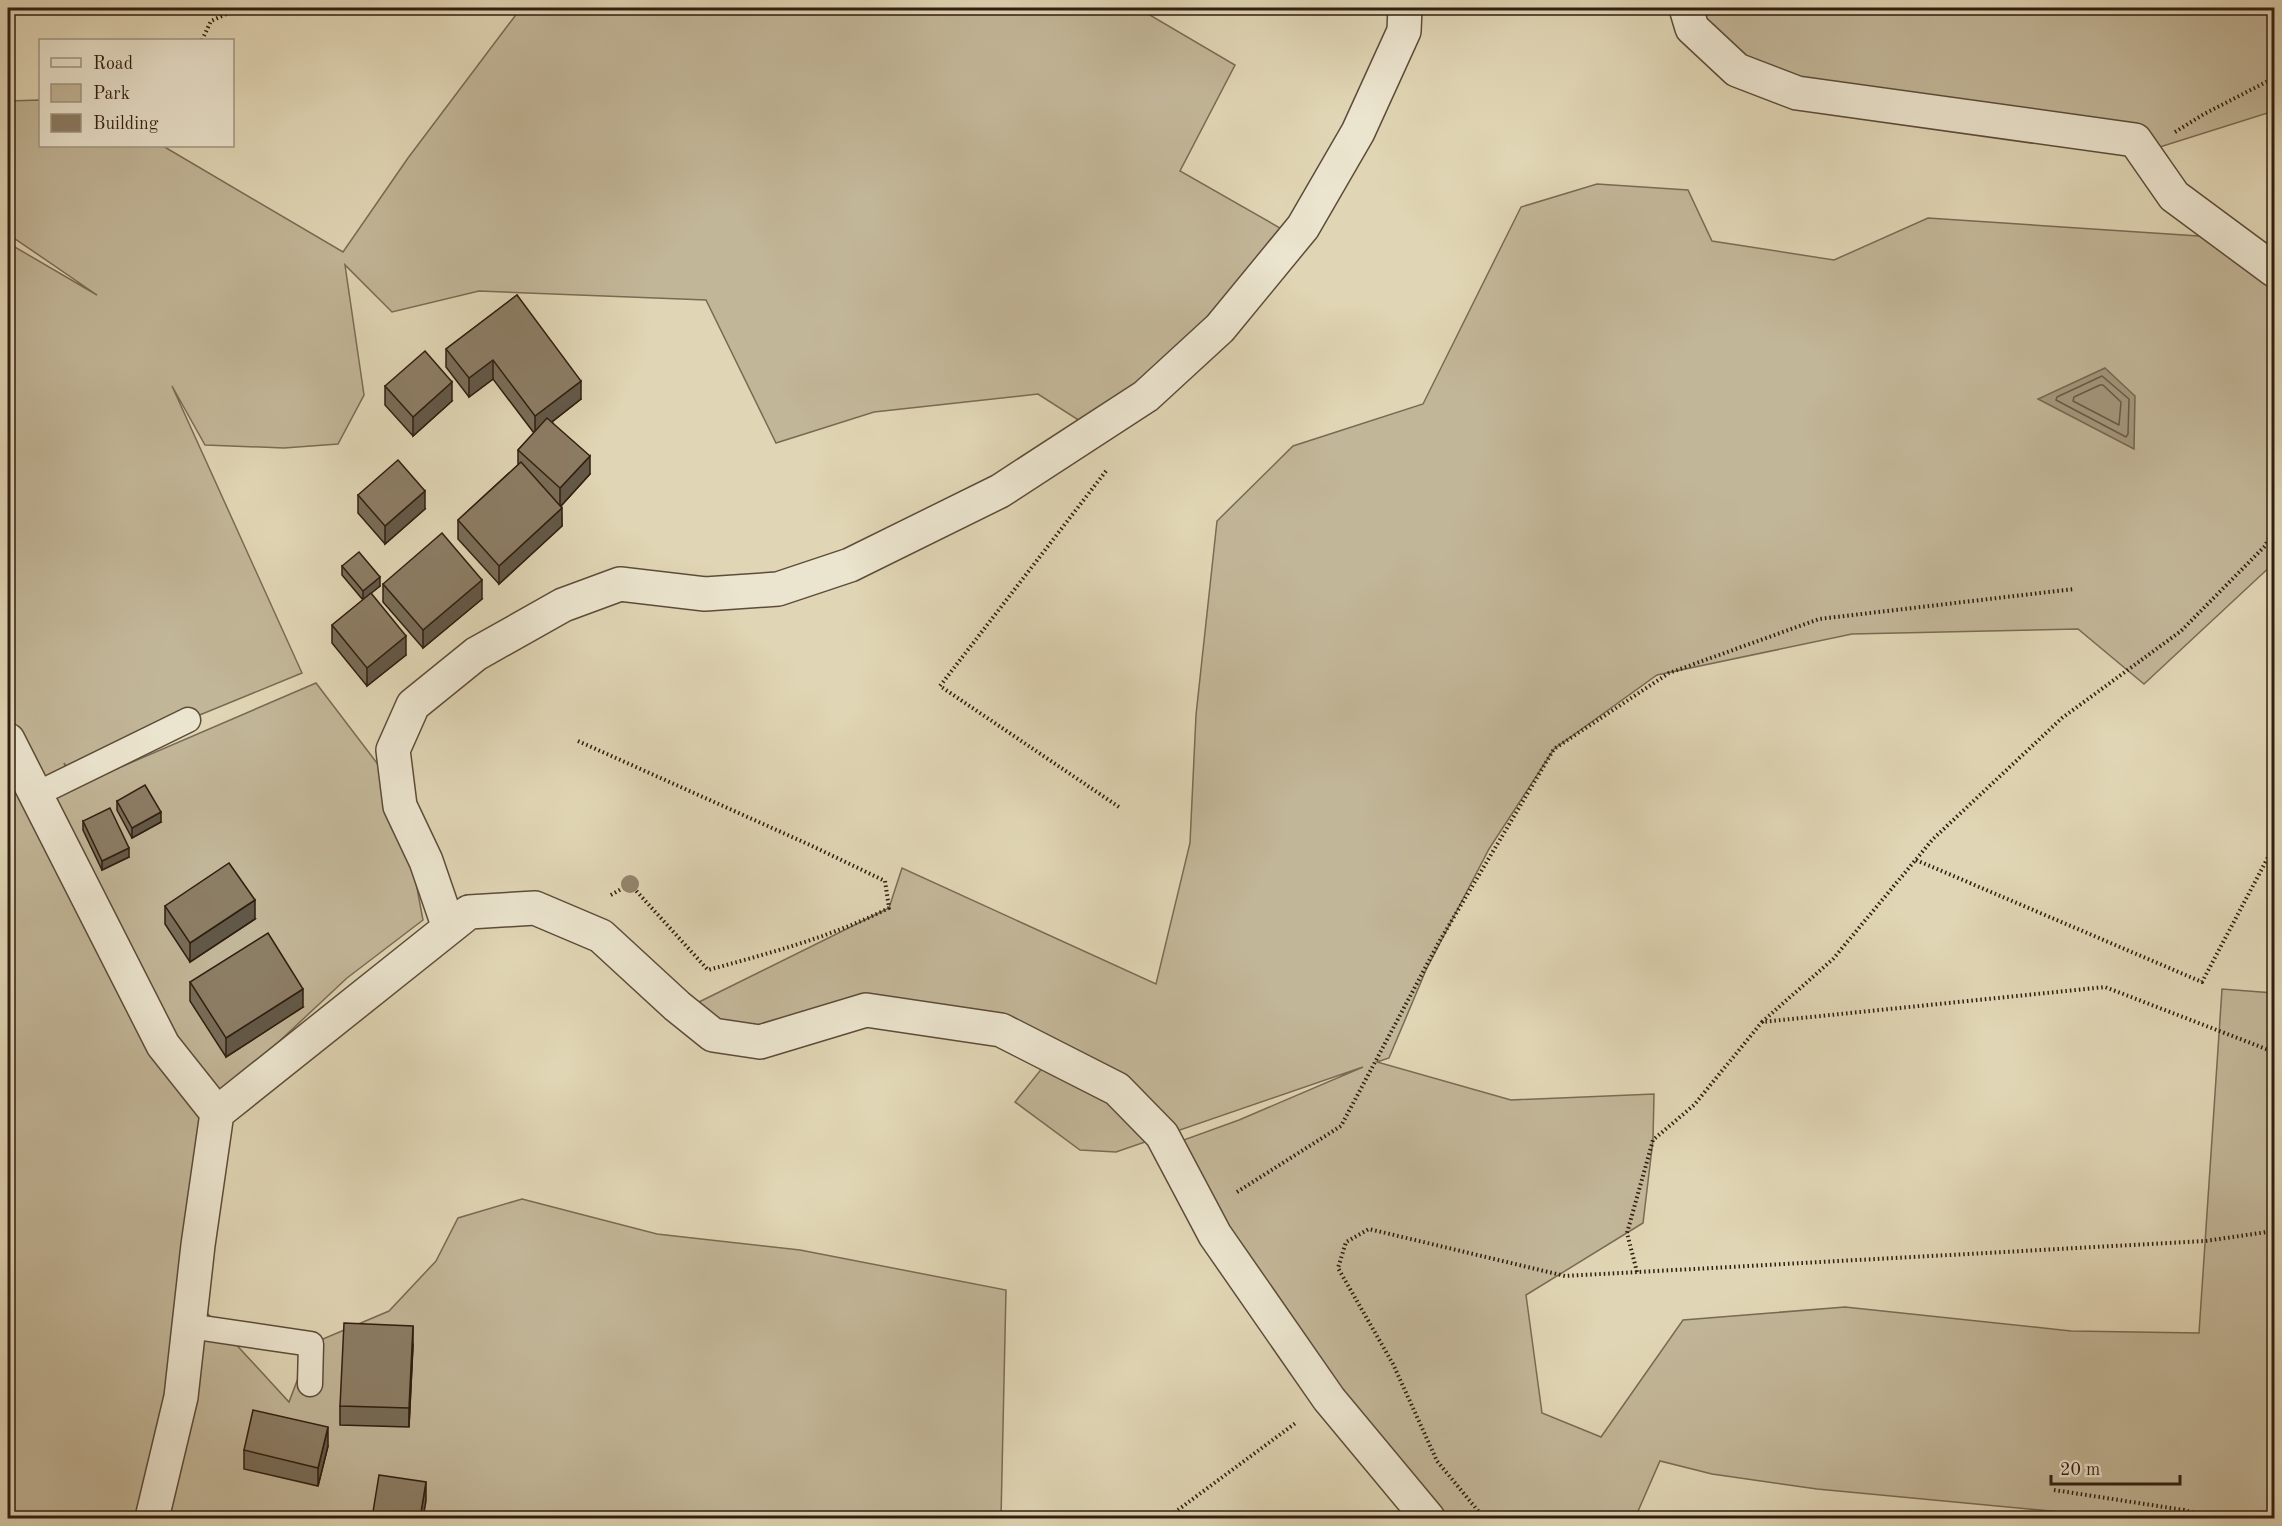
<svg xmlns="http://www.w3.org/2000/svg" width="2282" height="1526" viewBox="0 0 2282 1526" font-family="'Old Standard TT',serif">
	<rect width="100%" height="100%" fill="#e0d5b4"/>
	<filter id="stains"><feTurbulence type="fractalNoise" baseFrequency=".00333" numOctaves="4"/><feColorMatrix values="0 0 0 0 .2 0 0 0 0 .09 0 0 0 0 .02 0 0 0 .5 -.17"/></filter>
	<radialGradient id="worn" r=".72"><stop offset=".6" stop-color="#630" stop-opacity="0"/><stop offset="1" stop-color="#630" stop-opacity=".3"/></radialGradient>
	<path fill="#c2b698" stroke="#7a6a54" stroke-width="1.5" d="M521,8H1138L1235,65L1180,171L1287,232L1251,291L1094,430L1038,394L874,412L776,443L706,300L479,291L392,312L345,265L364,395L338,444L284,448L205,445L172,386L302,673L68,769L64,763L72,788L316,683L399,792L423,920L347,978L240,1078L207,1100L189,1326L136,1518H8V243L97,295L8,234V101L40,100V146H163L343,252L408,158Z
		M1697,8H2033L2050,12L2057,8H2274V111L2144,152L1832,98L1720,55Z
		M1597,184L1688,190L1712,241L1834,260L1928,218L2214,237L2274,275V563L2144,684L2078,629L1852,634L1657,675L1554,749L1489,849L1426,970L1389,1058L1377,1062L1511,1100L1654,1094L1653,1140L1643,1223L1526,1295L1542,1413L1601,1437L1683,1320L1845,1307L2071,1331L2199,1333L2222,989L2274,993V1518H2125L1817,1489L1712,1474L1660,1461L1635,1518H1428L1167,1146L1239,1120L1363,1067L1116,1152L1080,1150L1015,1102L1052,1056L878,1002L760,1042L707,1030L699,1002L889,908L902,868L1156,984L1190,843L1196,715L1217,521L1293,446L1423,404L1521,207Z
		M522,1199L657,1234L800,1250L1006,1290L1001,1518H156L208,1314L289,1402L311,1344L389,1311L436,1261L458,1218Z"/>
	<path fill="#a4977c" stroke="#766751" stroke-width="1.5" d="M2105,368L2135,396L2134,449L2038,399Z"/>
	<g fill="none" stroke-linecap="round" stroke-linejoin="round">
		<path stroke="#6a5a46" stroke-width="1.5" d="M2102,376L2129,399L2128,434L2126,437L2056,400L2057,397Z
			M2100,385H2103L2121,402L2119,425L2073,401L2074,397Z"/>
		<defs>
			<path id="service" d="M35,795L188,720
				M189,1326L311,1344L310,1384"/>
			<path id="minor" d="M1686,8L1692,28L1737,70L1797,93L2135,140L2174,196L2274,270
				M8,740L163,1045L217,1113
				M449,928L426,861L400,806L393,750L413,705L476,654L563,605L620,584L705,594L778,589L850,565L1000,491L1146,396L1220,328L1303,227L1358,132L1404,31L1405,8
				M152,1518L181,1397L198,1245L217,1113L469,912L535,908L601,936L677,1006L713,1035L760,1042L866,1010L1001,1030L1117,1089L1162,1135L1215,1235L1329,1399L1428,1518"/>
		</defs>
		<use href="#service" stroke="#5d4c39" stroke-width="27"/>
		<use href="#minor" stroke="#5d4c39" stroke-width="36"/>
		<path stroke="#311e10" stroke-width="4" stroke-dasharray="1.5 3" stroke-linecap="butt" d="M202,40L211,21L239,8
			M2175,132L2204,114L2274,78
			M1106,471L940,686L1119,807
			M578,741L810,845L885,881L889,908C831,937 770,953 708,970L630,884L609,896
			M1916,860L2202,982L2274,846
			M1762,1022L1833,959L1933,839L2062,718L2181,631L2265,546L2274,527
			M1237,1192L1341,1126L1439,942L1554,749L1669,673L1819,619L2074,589
			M1637,1272L1627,1233L1653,1140L1694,1105L1762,1022L2105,987L2274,1052
			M2054,1490L2184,1510L2211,1518
			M1167,1518L1297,1422
			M1484,1518L1437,1461L1393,1364L1338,1268L1346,1242L1369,1229L1565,1276L2205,1241L2274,1231"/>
		<use href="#service" stroke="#ebe4ce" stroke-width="24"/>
		<use href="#minor" stroke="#ebe4ce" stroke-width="33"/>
	</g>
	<circle fill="#94856c" cx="630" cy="884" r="9"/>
	<path fill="#786c57" stroke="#311e10" stroke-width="1.5" d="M517,295L581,399L552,422L590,474L561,506L562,526L499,584L458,539V520L518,465V450L534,433L493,379L469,397L446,367V349Z
		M385,386L452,401L413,436L385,405Z
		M358,495L425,509L385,544L358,513Z
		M342,566L380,586L371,593L406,655L367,686L332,643V625L363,600L342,575Z
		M383,584L482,599L423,648L383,602Z
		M117,801L161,822L132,838L117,810Z
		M83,821L129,857L102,870L83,830Z
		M165,906L255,919L190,962L165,924Z
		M190,982L303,1007L226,1057L190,1001Z
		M413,1345L409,1427L340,1425V1406Z
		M328,1446L318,1486L244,1469V1450Z"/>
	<path fill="#625847" stroke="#311e10" stroke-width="1.5" d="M493,360V379L469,397V378Z
		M581,381V399L535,435V416Z
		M452,382V401L413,436V417Z
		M590,456V474L560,507V488Z
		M425,491V509L385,544V526Z
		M562,508V526L499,584V566Z
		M380,577V586L363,600V591Z
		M482,580V599L423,648V630Z
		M406,636V655L367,686V668Z
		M161,812V822L132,838V828Z
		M129,848V857L102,870V861Z
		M255,900V919L190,962V943Z
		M303,989V1007L226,1057V1038Z
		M413,1326V1345L409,1427V1408Z
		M328,1427V1446L318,1486V1468Z
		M426,1482V1501L423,1518H420Z"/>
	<path fill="#8c7d65" stroke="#311e10" stroke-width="1.5" d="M517,295L581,381L535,416L493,360L469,378L446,349Z
		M425,351L452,382L413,417L385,386Z
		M547,418L590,456L560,488L518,450Z
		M398,460L425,491L385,526L358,495Z
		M521,462L562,508L499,566L458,520Z
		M442,533L482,580L423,630L383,584Z
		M359,552L380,577L363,591L342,566Z
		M371,593L406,636L367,668L332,625Z
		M145,785L161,812L132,828L117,801Z
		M110,808L129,848L102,861L83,821Z
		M229,863L255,900L190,943L165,906Z
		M268,933L303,989L226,1038L190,982Z
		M344,1323L413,1326L409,1408L340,1406Z
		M253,1410L328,1427L318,1468L244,1450Z
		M379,1475L426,1482L420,1518H372Z"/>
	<rect width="2282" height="1526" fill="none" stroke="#e0d5b4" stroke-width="30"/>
	<rect x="9" y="9" width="2264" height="1508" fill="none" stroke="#311e10" stroke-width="3"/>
	<rect x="15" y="15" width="2252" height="1496" fill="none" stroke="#311e10" stroke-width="1.5"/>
	<rect x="39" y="39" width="195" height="108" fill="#ebe4ce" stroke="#a19582" stroke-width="1.5"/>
	<rect x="51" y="58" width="30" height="9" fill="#ebe4ce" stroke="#a19582" stroke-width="1.5"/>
	<text x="93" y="69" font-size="18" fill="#311e10">Road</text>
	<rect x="51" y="84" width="30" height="18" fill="#c2b698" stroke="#a19582" stroke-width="1.5"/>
	<text x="93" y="99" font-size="18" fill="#311e10">Park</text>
	<rect x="51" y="114" width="30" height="18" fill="#8c7d65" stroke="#a19582" stroke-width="1.5"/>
	<text x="93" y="129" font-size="18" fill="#311e10">Building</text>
	<path d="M2051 1475v9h129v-9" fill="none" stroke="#311e10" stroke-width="3"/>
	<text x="2060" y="1475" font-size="18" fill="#311e10" stroke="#ebe4ce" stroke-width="4.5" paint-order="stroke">20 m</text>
	<rect width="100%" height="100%" filter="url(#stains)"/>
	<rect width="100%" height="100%" fill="url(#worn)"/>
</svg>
